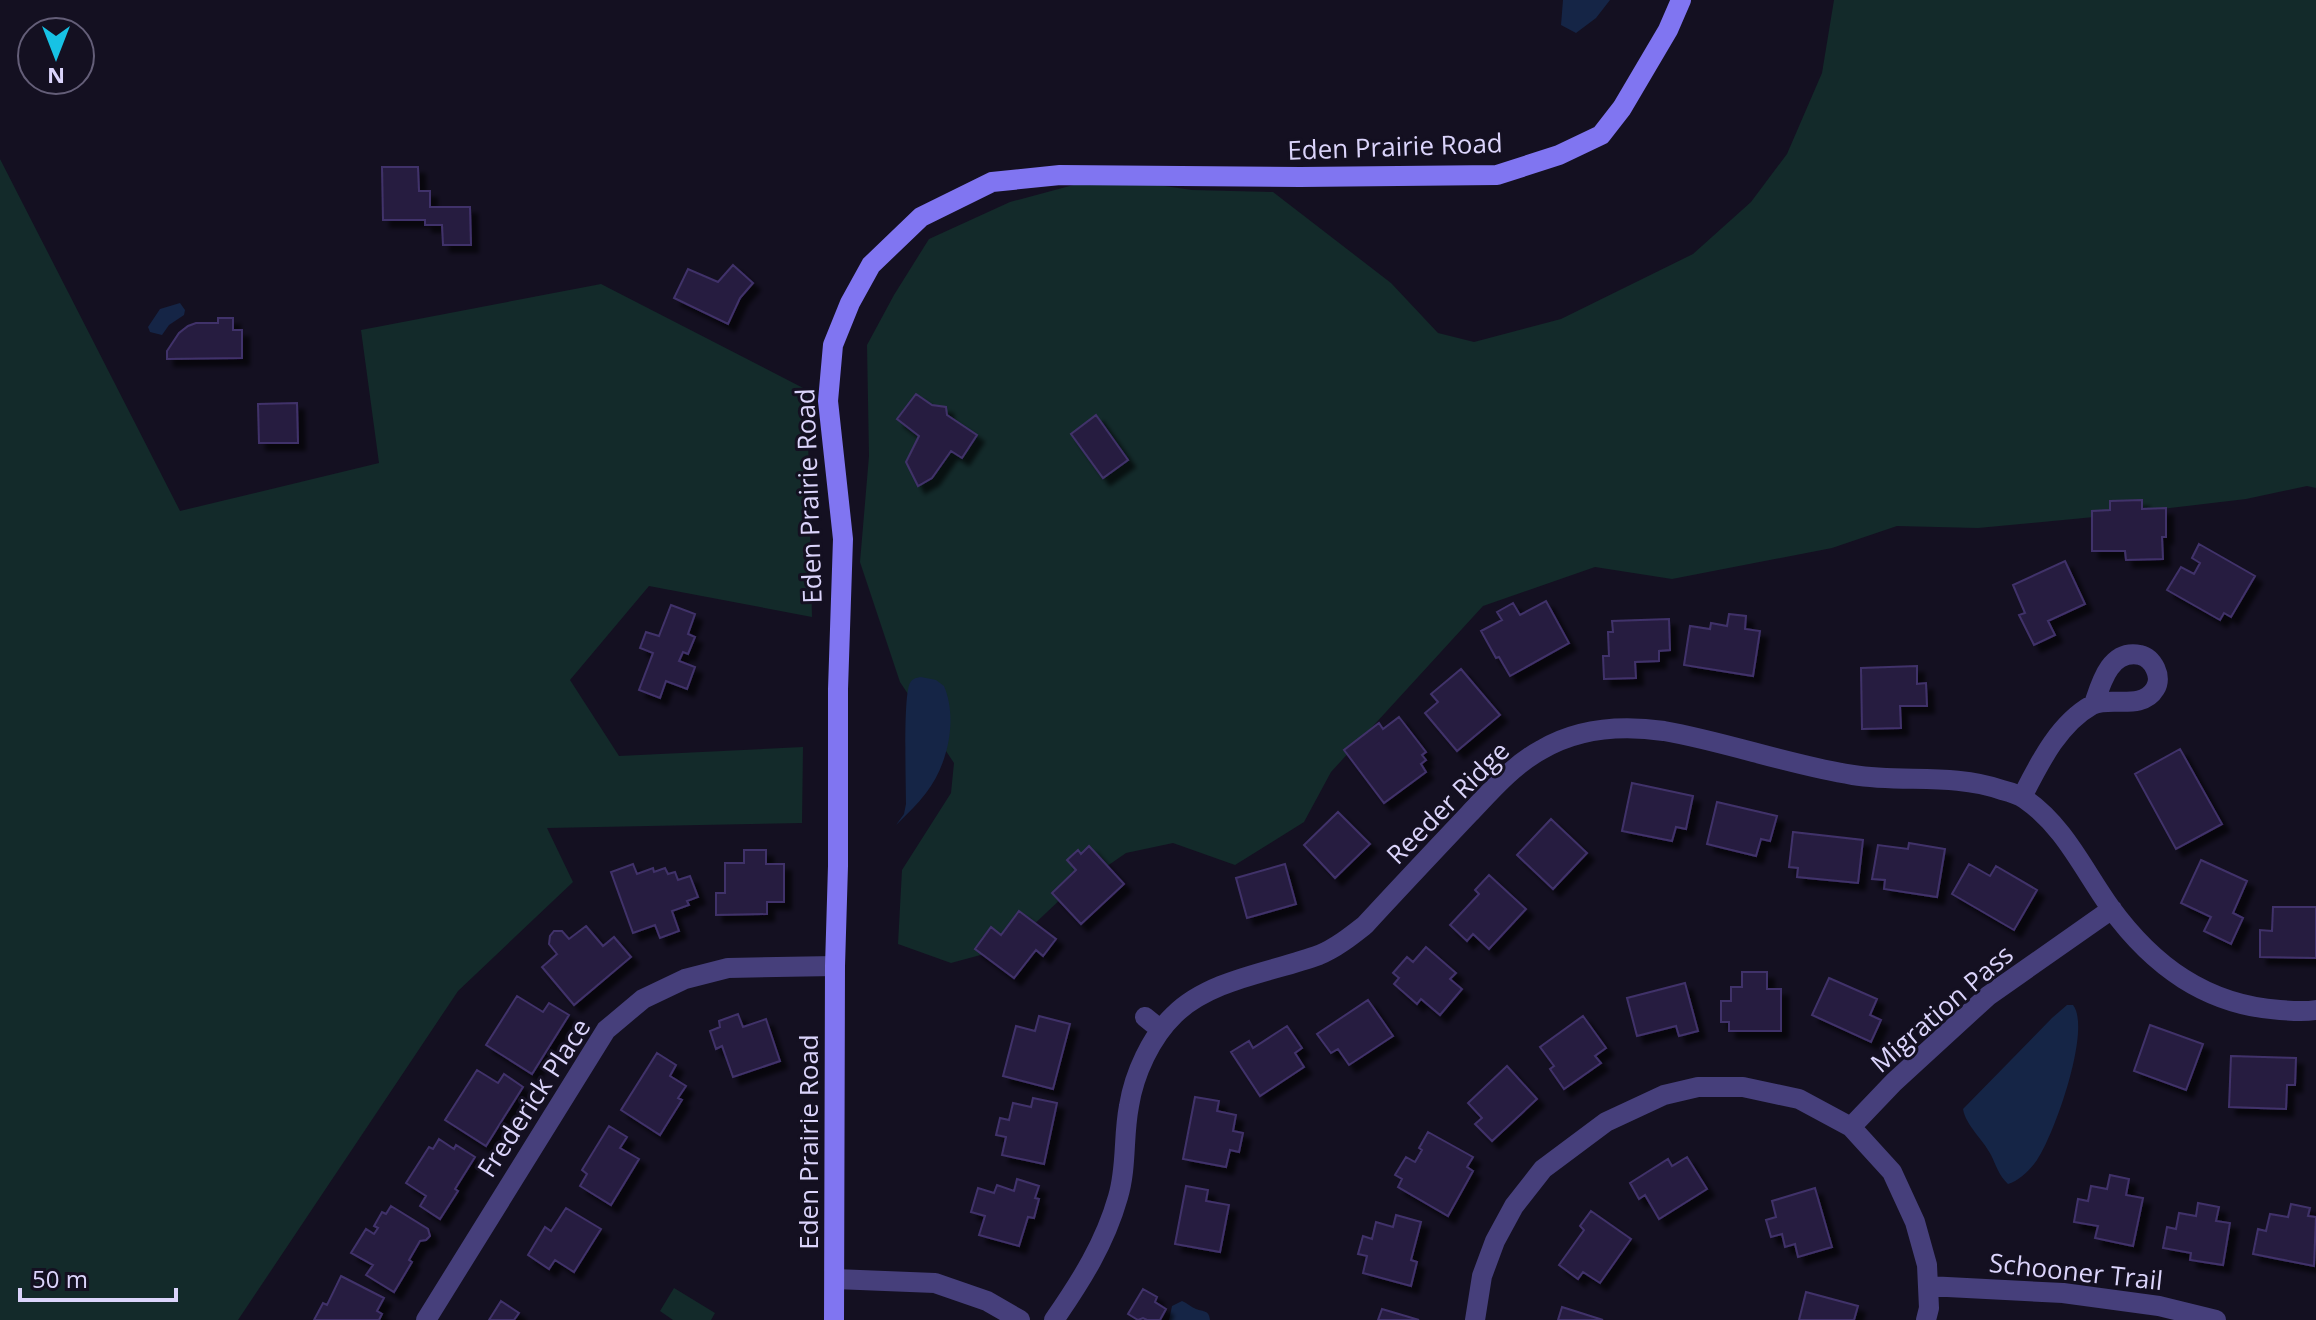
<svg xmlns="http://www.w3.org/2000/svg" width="2316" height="1320" viewBox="0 0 2316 1320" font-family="'Open Sans',sans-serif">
	<defs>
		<filter id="shadow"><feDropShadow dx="7" dy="7" stdDeviation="2" flood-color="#0009"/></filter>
	</defs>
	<rect width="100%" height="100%" fill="#141021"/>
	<path fill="#132a2a" d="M1834,0H2316V488L2307,486L2246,499L2094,517L1978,528L1897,526L1832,548L1672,579L1595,567L1483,606L1331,772L1304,822L1235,865L1173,843L1126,853L1064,896L1010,947L951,963L898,944L902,870L951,793L954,763L900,682L860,562L869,456L867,345L894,295L929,239L1010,202L1103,177L1192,190L1273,192L1391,283L1438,333L1474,342L1561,319L1693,254L1751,202L1787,154L1822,73Z
		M0,159L180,511L379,463L361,330L601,284L807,390L812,617L649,586L570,680L619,756L803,747L802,823L547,828L573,882L458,991L238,1320H0Z
		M674,1288L715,1313L711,1320H673L660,1311Z"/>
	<path fill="#152546" d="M1563,0H1610L1596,18L1576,33L1561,25Z
		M180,303L185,310L184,315L169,325L162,335L150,332L148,327L160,309Z
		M921,677L936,680L944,686C958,719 948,765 926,793C917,805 906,815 896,825L904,814L906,804C906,784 903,695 910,683C913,678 916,678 921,677Z
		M2067,1005H2073C2092,1029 2054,1136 2037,1160C2030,1170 2019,1181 2008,1184C1999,1176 1996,1165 1991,1155C1983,1139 1966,1126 1963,1109L2052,1018Z
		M1182,1301C1187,1303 1191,1307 1196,1309C1204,1312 1209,1310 1210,1320H1169L1172,1306Z"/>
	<path fill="#271e40" stroke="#41326a" stroke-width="2" filter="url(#shadow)" d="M382,167H418L419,191H430V207H470L471,245H443L442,225H425V220H383Z
		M733,265L753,283L740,298L728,324L674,298L688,269L718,282Z
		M218,318H233V330H242V358L167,359V351L179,333L188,326L196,323H218Z
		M916,394L932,405L946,407L947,415L977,435L962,458L951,451L932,478L918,486L906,462L919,436L897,419Z
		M297,403L298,443H259L258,404Z
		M1096,415L1128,460L1103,478L1071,434Z
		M2142,500V509L2166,508V537H2162L2163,559L2126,560L2125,551H2092V511L2110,510V501Z
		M2199,544L2255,576L2231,617L2224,613L2220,620L2167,590L2181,567L2194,574L2200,563L2192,558Z
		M2065,561L2085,604L2048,621L2055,635L2034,645L2019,615L2025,613L2013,585Z
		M1546,601L1569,643L1510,676L1499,657L1496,658L1481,631L1502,620L1497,612L1513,603L1520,615Z
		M671,605L695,614L688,634L695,637L688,654L683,652L679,661L695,667L687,689L666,681L660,698L639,690L653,653L640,648L646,632L659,636Z
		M1729,614L1746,616L1745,629L1760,631L1753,676L1684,665L1690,626L1710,629L1711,623L1727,626Z
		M1669,619L1670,650L1659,651V661L1635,662L1636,678L1604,679L1603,656H1609L1608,632H1613L1612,621Z
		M1917,666V684L1926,683L1927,706H1900L1901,728L1862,729L1861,668Z
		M1461,669L1500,715L1457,751L1425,713L1438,702L1431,694Z
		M1399,717L1426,752L1422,755L1426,760L1421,764L1426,772L1384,803L1344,750L1379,723L1383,729Z
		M2180,749L2222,824L2176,849L2135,774Z
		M1632,783L1693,796L1686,829L1676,827L1672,841L1622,831Z
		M1717,802L1777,816L1770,841L1761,839L1756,856L1707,844Z
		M1338,812L1370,844L1335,878L1304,845Z
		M1551,819L1587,853L1553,889L1517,855Z
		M1793,832L1863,840L1858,883L1797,877L1798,868L1789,867Z
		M1909,843L1945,849L1937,897L1884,889L1885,880L1872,879L1878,845L1908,849Z
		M1089,846L1124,884L1081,924L1052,893L1076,870L1067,860L1078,850L1081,854Z
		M744,850H766V864H784V902H767V914L716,915V893H725V863H744Z
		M2201,860L2247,881L2233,913L2243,918L2231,944L2204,931L2211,917L2181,903Z
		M633,864L637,874L653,868L654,872L665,868L668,874L675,872L678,880L690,876L698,897L687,901L689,905L672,911L679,931L660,938L655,925L633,933L611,872Z
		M1285,864L1296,904L1247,918L1236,878Z
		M1969,864L1990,876L1996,866L2037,890L2014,930L1952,894Z
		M1489,875L1526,909L1489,949L1473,934L1467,941L1450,925L1479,894L1475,890Z
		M2273,907H2316V958L2260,957V930L2272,931Z
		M1019,911L1056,939L1043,956L1036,950L1014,978L975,949L991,927L1001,935Z
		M586,926L603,946L614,937L631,957L574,1005L542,967L557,954L549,944L550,936L554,931H562L569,939Z
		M1426,947L1456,973L1450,979L1462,989L1440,1015L1421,999L1417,1004L1394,984L1399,978L1393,973L1407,957L1413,962Z
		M1742,972H1767V989H1781V1031H1729V1022H1721V1001H1731V987H1742Z
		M1829,978L1877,999L1870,1015L1881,1020L1871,1042L1812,1015Z
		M1685,983L1698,1031L1679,1036L1676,1026L1637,1036L1627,998Z
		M517,996L543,1012L549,1003L569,1015L532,1074L486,1045Z
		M1368,1000L1393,1036L1349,1065L1338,1049L1331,1053L1317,1034Z
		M738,1014L743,1027L766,1019L780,1061L733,1077L722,1046L716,1049L710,1031L720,1027L719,1021Z
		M1039,1016L1070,1024L1053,1089L1003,1076L1016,1026L1035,1031Z
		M1583,1016L1606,1048L1595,1056L1601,1063L1564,1089L1550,1069L1554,1066L1540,1047Z
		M2150,1025L2203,1044L2186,1090L2134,1071Z
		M1287,1026L1302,1048L1295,1053L1304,1067L1260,1096L1231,1052L1249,1041L1253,1048Z
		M657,1053L676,1065L670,1076L686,1086L678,1098L682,1100L660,1135L621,1110Z
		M2231,1056L2296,1058L2295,1085H2287L2286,1109L2229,1107Z
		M1507,1066L1537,1099L1492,1141L1475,1124L1482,1118L1468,1103Z
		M477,1070L498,1083L504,1074L523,1087L486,1146L445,1120Z
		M1195,1097L1219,1101L1217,1111L1236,1115L1233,1131L1243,1133L1239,1152L1230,1150L1226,1167L1183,1159Z
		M1033,1098L1057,1103L1044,1164L1002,1155L1006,1137L996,1135L1000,1118L1009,1120L1013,1103L1031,1107Z
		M609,1126L627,1137L620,1148L639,1159L611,1205L580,1186L587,1174L582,1170Z
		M1428,1132L1473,1157L1467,1167L1473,1171L1448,1216L1398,1187L1402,1179L1395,1175L1406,1157L1415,1162L1422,1150L1419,1148Z
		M439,1139L454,1149L456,1145L475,1157L455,1189L458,1191L440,1219L420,1206L426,1196L406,1183L429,1147L433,1149Z
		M1687,1157L1707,1189L1659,1219L1645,1195L1639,1199L1630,1183L1668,1159L1672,1166Z
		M2110,1175L2129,1179L2126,1195L2143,1198L2133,1246L2095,1238L2098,1226L2074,1222L2078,1199L2088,1201L2091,1186L2107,1189Z
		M1017,1179L1039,1186L1035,1198L1039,1199L1034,1218L1028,1217L1019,1246L979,1235L985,1216L971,1212L978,1188L994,1193L997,1185L1014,1191Z
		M1186,1186L1208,1190L1206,1201L1229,1205L1220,1252L1175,1244Z
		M1815,1188L1832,1247L1798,1257L1795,1244L1785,1247L1782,1234L1771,1237L1766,1220L1776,1217L1772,1201Z
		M2198,1203L2219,1207L2216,1221L2230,1223L2223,1265L2190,1260L2191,1253L2163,1248L2167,1227L2176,1229L2179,1213L2196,1216Z
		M2291,1204L2310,1208L2308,1216L2316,1217L2314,1266L2253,1254L2258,1229L2266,1231L2270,1214L2288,1217Z
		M391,1206L428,1229L430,1236L426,1240L420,1241L409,1260L412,1262L394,1292L366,1275L373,1265L351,1253L366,1229L374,1234L378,1228L374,1226L382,1212L386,1214Z
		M566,1208L601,1229L574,1272L555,1260L549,1269L528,1255L545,1227L551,1231Z
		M1591,1211L1631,1239L1600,1283L1583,1272L1578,1279L1559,1265L1584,1230L1580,1226Z
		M1396,1215L1421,1222L1411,1260L1417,1262L1411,1286L1363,1273L1367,1256L1358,1254L1363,1236L1372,1239L1376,1222L1393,1227Z
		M341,1276L384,1298L377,1311L382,1314L379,1320H314L323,1303L327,1305Z
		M1143,1289L1157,1297L1155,1302L1166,1309L1160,1320H1147L1143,1318L1138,1320L1128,1314Z
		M1806,1292L1858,1306L1854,1320H1799Z
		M501,1301L519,1313L514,1320H489Z
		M1562,1307L1603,1320H1558Z
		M1382,1309L1419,1320H1378Z"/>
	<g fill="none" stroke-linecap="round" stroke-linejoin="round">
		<path stroke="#463f7b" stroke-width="20" d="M2022,797C2039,764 2058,724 2092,705C2110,696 2142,711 2155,689C2163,677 2153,658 2140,655C2110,649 2101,683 2094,704
			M1145,1017L1161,1030
			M1851,1127L1894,1082L1988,996L2112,909
			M835,1279L935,1283L987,1301L1020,1320
			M1928,1286L2063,1293L2159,1306L2216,1320
			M426,1320L606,1030L643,999L685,979L728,968L835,966
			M1054,1320C1081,1281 1105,1243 1118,1197C1127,1167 1123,1136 1129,1106C1134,1074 1151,1037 1174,1015C1210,979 1273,972 1319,955C1336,948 1351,936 1365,925C1399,888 1434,851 1469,814C1490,792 1513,765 1541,750C1578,728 1622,725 1664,731C1727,742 1789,765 1853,775C1903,783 1953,773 2002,790C2010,792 2018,794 2025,799C2064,826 2083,869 2110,907C2153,966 2206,1005 2280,1010C2292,1011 2304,1012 2316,1010
			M1475,1320L1482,1276L1495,1241L1514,1206L1543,1169L1606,1122L1664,1095L1698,1087H1743L1799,1099L1851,1127L1892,1172L1915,1222L1927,1265L1929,1308L1926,1320"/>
		<path stroke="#8075f1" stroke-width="20" d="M834,1320L835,966L838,866V689L843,539L828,401L833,345L850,303L871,265L921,217L992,182L1060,175L1300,177L1497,175L1559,155L1601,135L1622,108L1668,30L1681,0"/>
	</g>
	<g text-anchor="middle" stroke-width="6" stroke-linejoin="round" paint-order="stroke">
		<g font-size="26" fill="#dbd4fb" stroke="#141021">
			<text transform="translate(1395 147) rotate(-2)" y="9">Eden Prairie Road</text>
			<text transform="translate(809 496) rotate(-92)" y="9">Eden Prairie Road</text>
			<text transform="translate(1448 803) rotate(-45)" y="9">Reeder Ridge</text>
			<text transform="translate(1942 1009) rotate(-41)" y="9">Migration Pass</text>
			<text transform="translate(534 1098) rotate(-57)" y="9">Frederick Place</text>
			<text transform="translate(809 1142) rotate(-90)" y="9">Eden Prairie Road</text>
			<text transform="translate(2076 1272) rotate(6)" y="9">Schooner Trail</text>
		</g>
	</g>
	<g transform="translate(56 56) rotate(180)"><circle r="38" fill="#141021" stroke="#645e78" stroke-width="2"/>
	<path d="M0-6L14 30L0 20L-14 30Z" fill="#17c2e4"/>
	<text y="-12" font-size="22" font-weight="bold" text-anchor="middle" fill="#dbd4fb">N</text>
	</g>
	<path d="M20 1288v12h156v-12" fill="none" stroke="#dbd4fb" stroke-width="4"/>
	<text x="32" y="1288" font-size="24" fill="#dbd4fb" stroke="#141021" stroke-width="6" paint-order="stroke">50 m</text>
</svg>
